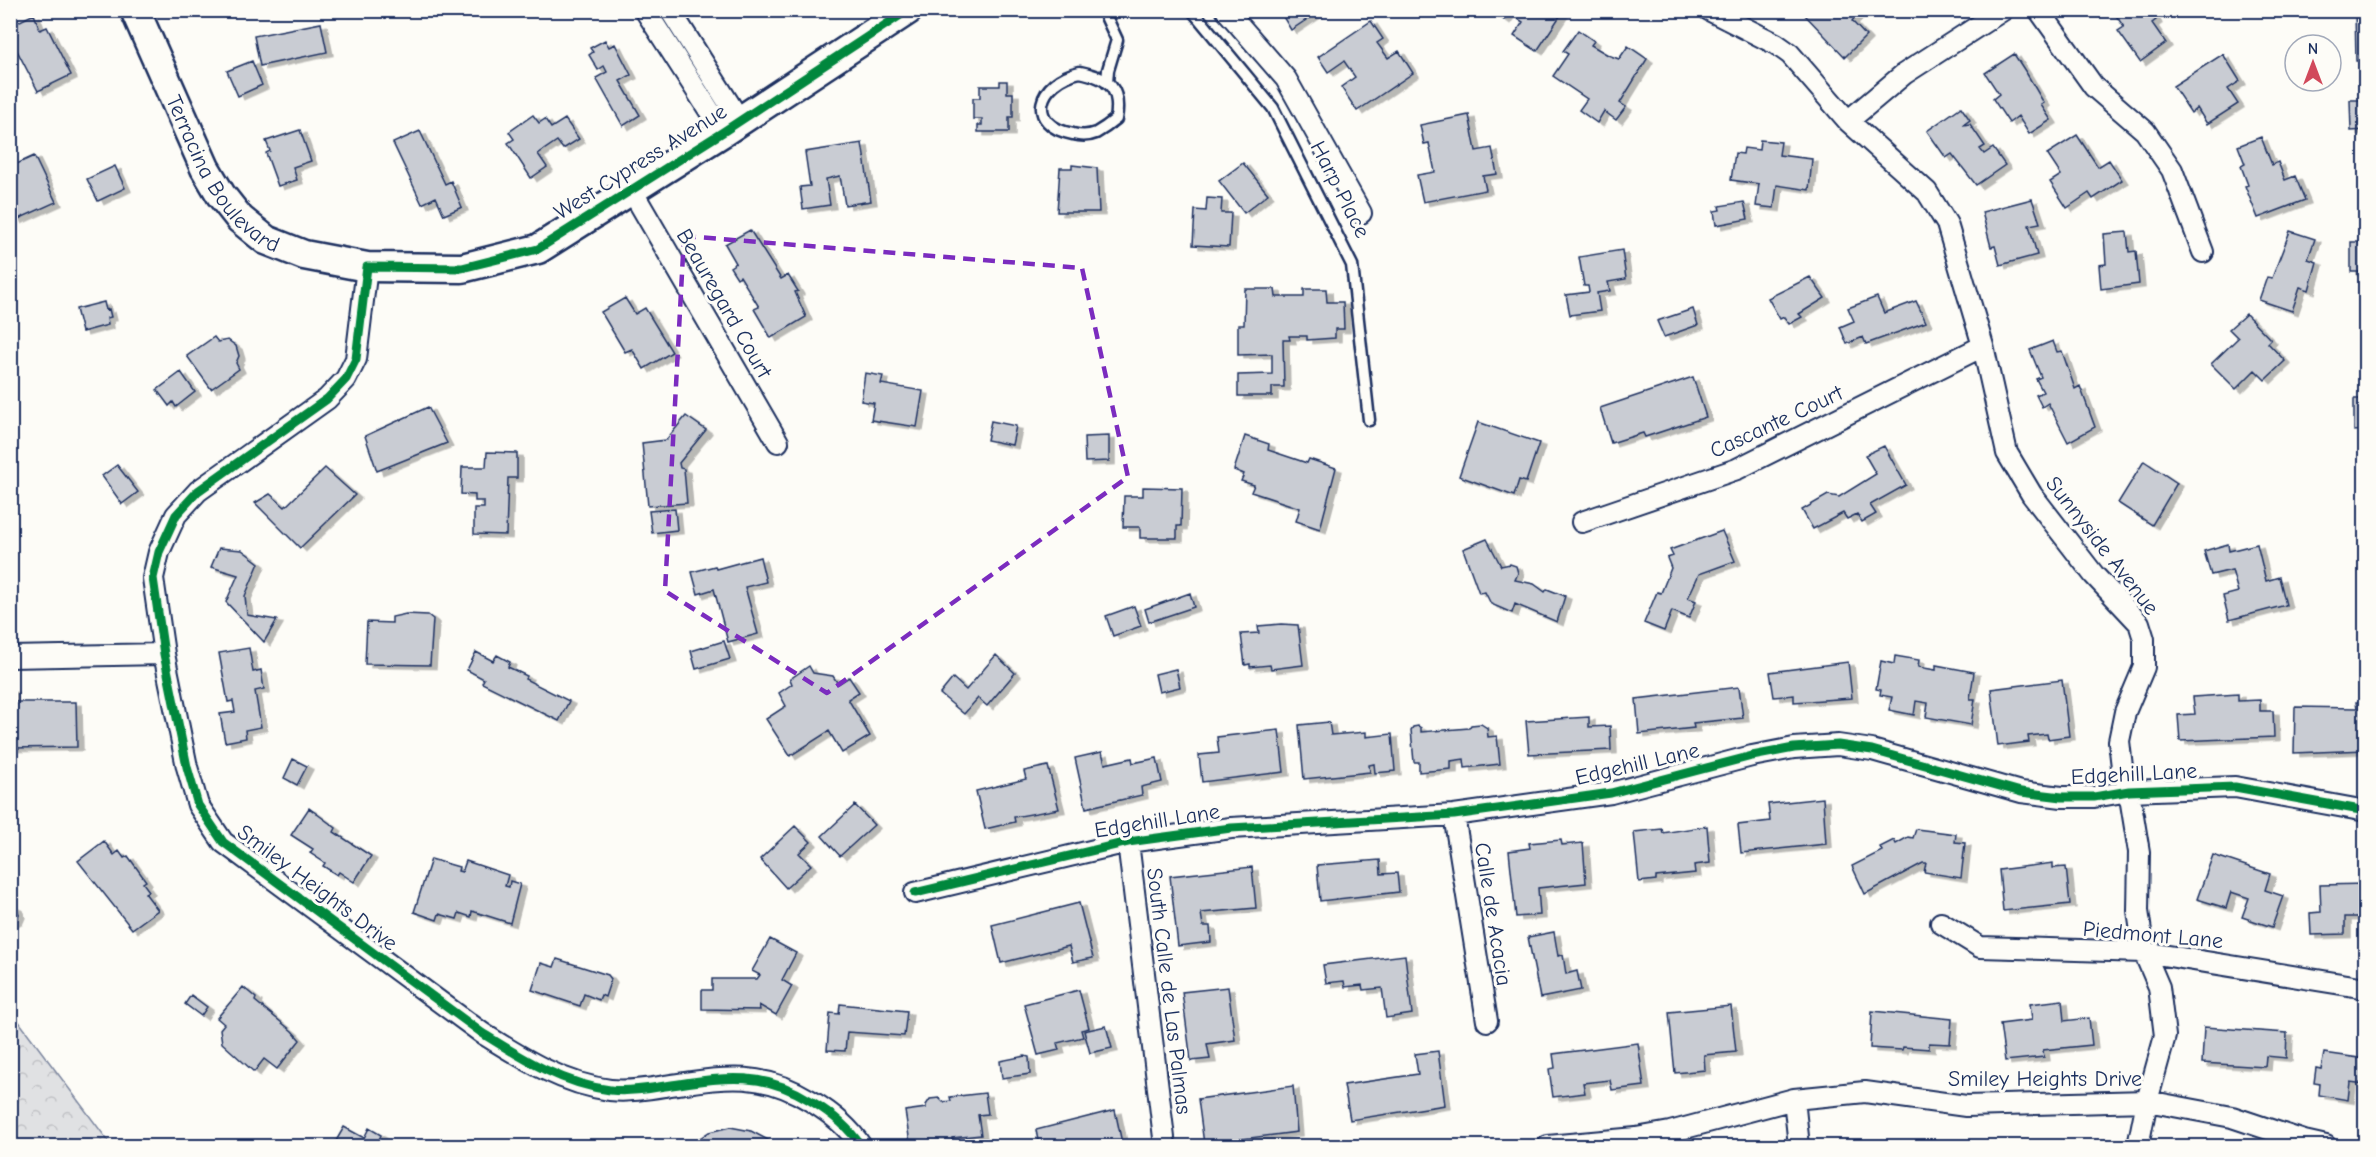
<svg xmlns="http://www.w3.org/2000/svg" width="2376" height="1157" viewBox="0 0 2376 1157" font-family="'Comic Neue',sans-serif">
	<defs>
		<pattern id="forest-crowns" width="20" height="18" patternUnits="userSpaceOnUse" patternTransform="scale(1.5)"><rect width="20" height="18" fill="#e0e1e3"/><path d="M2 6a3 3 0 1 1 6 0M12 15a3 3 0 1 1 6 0" fill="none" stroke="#c0c1c5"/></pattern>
		<filter id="shadow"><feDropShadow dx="6" dy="3.5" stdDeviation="0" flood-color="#0004"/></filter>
	</defs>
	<rect width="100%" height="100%" fill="#fdfcf7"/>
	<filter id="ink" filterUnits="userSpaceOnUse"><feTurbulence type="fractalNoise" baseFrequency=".0167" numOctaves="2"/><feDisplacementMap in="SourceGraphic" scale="12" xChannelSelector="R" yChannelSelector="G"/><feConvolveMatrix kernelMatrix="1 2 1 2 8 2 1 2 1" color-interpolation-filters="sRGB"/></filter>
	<g filter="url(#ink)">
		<path fill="url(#forest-crowns)" stroke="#7e88a0" stroke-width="1.5" d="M10,1009L11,1011L112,1146H11Z"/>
		<path fill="#c9ccd3" stroke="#1b2f5e" stroke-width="1.5" filter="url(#shadow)" d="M1279,10H1321L1291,30Z
			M1490,10H1564L1537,51L1514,36L1523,22L1509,13L1504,20Z
			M1807,10H1861L1852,21L1866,36L1845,57L1804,14Z
			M2112,10H2150L2156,20L2152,23L2166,43L2140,62L2118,31L2124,27Z
			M2355,10H2366V61H2356Z
			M34,14L40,30L47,27L71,75L38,91L10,37V26Z
			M1371,21L1383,39L1377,43L1388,58L1399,51L1413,73L1357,111L1341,87L1355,77L1344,61L1328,72L1318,57Z
			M321,23L327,52L260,66L254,36Z
			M1578,30L1594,41L1591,45L1608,55L1619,59L1628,46L1647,59L1620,103L1626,107L1616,120L1604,111L1597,123L1579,110L1587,99L1553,76L1568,54L1563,51Z
			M605,40L609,47L615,44L631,75L620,81L640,115L623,126L596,78L607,72L604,66L598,70L589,55L593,52L590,48Z
			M2014,54L2027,74L2044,103L2041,105L2051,120L2029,134L2018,116L2009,123L1993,99L1999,94L1985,73Z
			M2223,54L2240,81L2228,89L2238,104L2207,124L2197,108L2191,113L2173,86Z
			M252,61L262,85L238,96L227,71Z
			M2362,75H2366V130L2351,131L2350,100H2363Z
			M1000,81H1007V93H1013V117H1009V132H978V125H982V119H973V98H980V86H1000Z
			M1961,107L1970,120L1963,125L1970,124L1985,146L1980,149L1984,154L1993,148L2005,165L1976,185L1952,154L1946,158L1927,131Z
			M533,115L539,123L545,119L551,128L565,119L579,139L563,149L557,141L538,154L547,167L531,178L508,143L514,139L509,132Z
			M1469,115L1476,151L1492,148L1497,174L1483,176L1486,190L1423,202L1417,175L1435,172L1429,143L1424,144L1420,125Z
			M300,130L311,161L293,167L297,180L278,186L266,153L270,151L266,141Z
			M420,131L445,184L451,181L462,207L444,215L436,197L422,204L393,143Z
			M2077,135L2098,167L2109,160L2122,180L2093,199L2089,193L2067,208L2050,182L2061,175L2047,154Z
			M2261,137L2272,165L2278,162L2285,180L2295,176L2305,200L2258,218L2245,186L2248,185L2241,166L2245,164L2238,146Z
			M1760,140L1781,142L1779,155L1812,159L1809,190L1777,185L1774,208L1756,206L1759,184L1731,180L1735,153L1743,154L1744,148L1759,150Z
			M862,143L871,201L845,205L840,176L826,179L830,205L803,209L800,187L810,186L805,152Z
			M34,156L56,202L16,220L10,207V202L13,200L10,195V167Z
			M1243,163L1268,194L1244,213L1219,181Z
			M1072,165L1097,168L1099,212H1057L1060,168H1072Z
			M115,166L125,188L98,201L87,179Z
			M1207,198L1222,199L1221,213H1231L1229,247L1193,245L1195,210L1206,211Z
			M2032,199L2040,223L2029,225L2037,255L2000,265L1995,246L1991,247L1982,212Z
			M1744,202L1748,219L1716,225L1714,211L1720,210L1719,206Z
			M750,230L781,279L788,275L798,291L795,292L806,317L771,338L754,309L759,307L740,276L737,278L730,267L736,263L725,244Z
			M2290,231L2315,239L2308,259L2317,262L2309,290L2300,287L2292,311L2259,300L2267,277L2272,278Z
			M2127,232L2129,252L2136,251L2139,284L2101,289L2099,265L2106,264L2104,234Z
			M2351,242H2366V272H2351Z
			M1622,250L1626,279L1608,282L1610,291L1597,293L1600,311L1570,315L1566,295L1589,292L1588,286H1584L1579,257Z
			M1810,277L1825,298L1799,314L1802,317L1789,324L1784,317L1780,319L1768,298Z
			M1245,289H1275L1276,297H1304V289H1326L1327,302H1343L1344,329H1335V338L1307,340V336H1289L1290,340H1283L1284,387H1272V396H1238V375L1272,374V354L1238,355V325H1244Z
			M1877,297L1884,313L1916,301L1926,322L1866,344L1863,337L1847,344L1840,327L1854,321L1848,308Z
			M625,298L635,314L645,308L672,352L644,369L632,349L625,352L601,312Z
			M104,302L106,310L109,309L111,317L107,318L108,325L82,332L76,309Z
			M1693,309L1698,325L1664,337L1657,321Z
			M2246,314L2271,340L2268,343L2285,361L2265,380L2255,370L2236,389L2211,364L2238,338L2229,329Z
			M2361,316H2366V377H2363Z
			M214,337L218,342L228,340L236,346L239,356L236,363L239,369L211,389L187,356Z
			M2053,341L2057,352L2062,351L2075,389L2080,386L2095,427L2068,442L2048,403L2042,407L2036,395L2043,392L2036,379L2041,377L2030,350Z
			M181,372L195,392L176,407L173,402L169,406L157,390Z
			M865,373L883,376L881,384L923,391L917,427L871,420L874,403L861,401Z
			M1693,377L1706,417L1645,437L1643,433L1611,443L1600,408Z
			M2354,399H2366V430L2354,431Z
			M428,407L447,443L377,471L365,436Z
			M686,416L706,430L679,463L680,468L684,469L687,503L648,506L642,443L666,440Z
			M991,421L1016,426L1012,445L987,440Z
			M1478,422L1539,443L1526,482L1519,480L1514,496L1459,476Z
			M1109,436V461L1085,462L1084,437Z
			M1245,436L1269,444L1268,450L1307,463L1309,459L1336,468L1320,529L1296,521L1300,508L1251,492L1254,485L1241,481L1244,474L1234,470Z
			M1884,446L1906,485L1870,505L1876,514L1862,522L1857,514L1847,519L1843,513L1813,529L1802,510L1828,495L1839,497L1876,474L1865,455Z
			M487,452L517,453V478H508L506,535L474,534V508H484V501H475V495L461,494L462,467H486Z
			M2144,461L2177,483L2152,525L2118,503Z
			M117,465L138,492L122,504L102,476Z
			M325,468L355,495L300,548L255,503L270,494L285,507Z
			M1143,487L1182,488L1181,526H1177V538H1140V527H1123L1124,496H1143Z
			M675,509L677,530L652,533L649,511Z
			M1722,531L1735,561L1699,574L1688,598L1696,601L1689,618L1672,611L1664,631L1644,623L1657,592L1661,593L1671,568L1667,558L1673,556L1670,550Z
			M1487,539L1501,566L1510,564L1516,566L1518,573L1515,580L1534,584L1545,592L1547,589L1565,596L1557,622L1515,604L1512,613L1491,604L1485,592L1479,593L1463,549Z
			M2228,544L2229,551L2257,544L2266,581L2279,577L2286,605L2229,620L2223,596L2238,592L2232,570L2211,575L2204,551Z
			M219,548L242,550L259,563L245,596L247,615L277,620L264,642L226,602L238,575L211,567Z
			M760,557L766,582L745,587L758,634L728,642L714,589L698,594L692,572L715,566L716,569Z
			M1190,593L1194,607L1149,622L1145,609Z
			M1134,606L1141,626L1113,636L1106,616Z
			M406,614L428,615L433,619L430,665L365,664L367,622L392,623V617Z
			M1281,624L1298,625L1303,665L1271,669L1270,665L1250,667V664L1245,665L1241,634L1259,633L1258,626Z
			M724,641L730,659L696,669L691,651Z
			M249,648L253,672L261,670L264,689L255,691L261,727L245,730L246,738L225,742L220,714L235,712L233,701L228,702L219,653Z
			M476,652L493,661L497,655L510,662L508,667L527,676L525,679L569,701L559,721L482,683L484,679L467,670Z
			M996,655L1015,673L987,706L978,698L964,714L940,694L953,678L966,690Z
			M1895,656L1919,660L1918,667L1936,670V665L1974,672L1970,699H1975L1971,725L1926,717L1928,703L1916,701L1914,715L1889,710L1892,697L1880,695L1881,690L1876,689L1881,661L1894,664Z
			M1848,662L1852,698L1794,702V695L1774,697L1770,672Z
			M809,666L813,673L833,676L838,684L849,677L859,692L848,699L870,736L842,753L829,731L790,756L766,719L786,706L779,693L792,684L790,679Z
			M1176,669L1180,687L1159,692L1155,674Z
			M2062,680L2069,736L2048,739L2047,734L2028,736L2029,742L1998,746L1991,689Z
			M1739,687L1743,718L1693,723L1694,728L1639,734L1636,699Z
			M10,689H12V702H76L77,747L11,748Z
			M2238,694V701L2260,700V711H2273L2274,737L2180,741L2178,715L2195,714L2193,697Z
			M2356,702H2366V750L2294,753L2295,707L2357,708Z
			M1589,717V727L1610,726L1611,750L1529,754L1526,721Z
			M1329,722L1331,735L1366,732V737L1392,734L1395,771L1375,773L1374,764L1369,765L1370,772L1304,779L1299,725Z
			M1481,724L1487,728L1488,737L1497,736L1500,764L1465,768L1464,759L1451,761V769L1419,772V762H1414L1411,730L1413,727L1418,726L1421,728V732L1469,728L1471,725Z
			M1279,730L1284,772L1202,782L1199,755L1219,753L1217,737Z
			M1102,752L1105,764L1132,758L1133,763L1157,758L1162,782L1141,787L1142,795L1086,808L1075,758Z
			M293,759L307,766L297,785L284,778Z
			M1048,766L1059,809L1014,817L1015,822L985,829L976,791L1026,779L1024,771Z
			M1823,798L1826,844L1741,853L1738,825L1770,821L1768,804Z
			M855,805L874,825L840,856L822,836Z
			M309,808L336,828L334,832L371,856L354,882L339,872L337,875L323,866L325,863L310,853L313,849L291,835Z
			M795,826L811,842L799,853L811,865L786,888L760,859Z
			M1707,826L1710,863L1694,865L1695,873L1656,877V880L1639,882L1634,832L1662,829L1663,833Z
			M1916,829L1956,834L1955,842L1965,843L1961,878L1924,872L1926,863H1923L1865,894L1852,866L1882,851L1880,847L1894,840L1896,844L1908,837L1913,838Z
			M1561,840L1562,845L1583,843L1586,883L1538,888L1540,915L1516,917L1509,851L1530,848L1529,843Z
			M104,841L114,855L119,851L124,858L128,856L146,881L143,883L149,891L145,893L158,910L132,929L78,861Z
			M2213,855L2270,874L2265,890L2283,896L2272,927L2242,917L2249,898L2231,892L2226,908L2197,899Z
			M431,859L459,867L458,871L462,872L466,861L508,875L505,886L509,887L510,881L520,884L510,923L472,911L471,917L459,913L457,919L439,914L437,920L414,912Z
			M1380,860L1381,874L1397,873L1399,892L1320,901L1317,865Z
			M2053,863V868L2066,867L2070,904L2003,911L1999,870Z
			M1252,867L1256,908L1201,913L1203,926H1210L1211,942L1178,946L1170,876Z
			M2366,884V930H2360L2359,917H2345V934L2311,935L2310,913L2321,912L2320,885Z
			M1079,903L1093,958L1073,962L1069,946L1001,963L992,925Z
			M10,905L16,907L19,914L16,921L12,923Z
			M1554,932L1558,956L1563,955L1566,974L1577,971L1581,990L1540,998L1528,937Z
			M770,939L796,953L782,980L792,986L776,1015L759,1005L760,1010L702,1009V990H712V979H757L760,975L752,971Z
			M1405,955L1412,1014L1386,1018L1382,988L1363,990L1362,985L1345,987L1344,981L1326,983L1323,965Z
			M557,959L608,975L611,979L605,997L601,995L599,1000L584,994L580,1006L532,990L541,963L554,967Z
			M243,987L256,998L255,1001L292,1031L300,1040L277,1069L264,1059L254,1072L222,1043L220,1029L224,1024L217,1018Z
			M1228,987L1235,1040L1207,1044L1210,1059L1191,1061L1182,992Z
			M1079,990L1089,1028L1081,1030L1083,1037L1057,1043L1059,1050L1038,1055L1024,1004Z
			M191,995L207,1007L201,1016L185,1004Z
			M2062,1000L2064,1021L2089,1018L2092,1045L2043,1050L2044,1057L2005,1061L2000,1024L2032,1020L2030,1004Z
			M840,1004L907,1011L904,1036L847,1032L845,1051L827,1050L830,1013L839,1014Z
			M1731,1006L1736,1052L1704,1055L1705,1070L1675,1073L1669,1012Z
			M1872,1011L1952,1019L1950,1044L1929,1043V1049L1903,1047L1902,1050L1870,1048Z
			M1106,1026L1112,1048L1090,1053L1084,1031Z
			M2204,1027L2287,1033L2286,1058L2266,1056L2265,1067L2202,1063Z
			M1638,1043L1644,1086L1612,1090L1610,1080L1583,1083L1585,1093L1553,1097L1549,1069L1555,1068L1553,1054Z
			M1438,1051L1445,1105L1350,1120L1344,1085L1418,1074L1415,1054Z
			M2324,1053L2366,1059V1103H2363L2365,1084L2350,1082L2348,1100L2319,1095L2320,1084L2314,1083L2316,1068L2321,1069Z
			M1025,1056L1029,1057L1030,1074L1002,1078L1000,1061Z
			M1293,1086L1297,1132L1204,1144L1198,1099Z
			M985,1093L988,1114L978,1115L981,1135L952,1138L953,1146H931L930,1140L910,1143L905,1111L926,1108V1105L930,1099L939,1098L943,1102L951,1101L950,1097Z
			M1115,1110L1122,1143L1107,1146H1039L1036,1130Z
			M344,1127L364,1138L369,1128L381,1135L377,1145L379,1146H333Z
			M730,1127L751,1131L770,1141L775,1146H688L709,1132Z"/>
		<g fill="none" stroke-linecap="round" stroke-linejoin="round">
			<defs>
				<path id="service" d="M1103,10L1117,40L1108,70L1107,83
					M1192,10L1273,108L1352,265L1369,420
					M1080,72C1110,78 1121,89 1116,119C1110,124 1103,129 1096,133C1089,136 1081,136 1073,134C1024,125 1038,81 1080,72Z"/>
				<path id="minor" d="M645,10L723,132
					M670,10L740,121
					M1226,10L1286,79L1361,213
					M1709,10L1776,44L1790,54L1848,121L1927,192L1947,224L1983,346L2007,453L2032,495L2094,575L2139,623L2144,639V667L2125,712L2119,741L2122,767L2129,791L2139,852L2138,911L2144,952L2159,987L2165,1036L2147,1101L2138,1146
					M2039,10L2094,87L2145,131L2172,170L2203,252
					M1848,121L1904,74L2003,10
					M631,189L778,442
					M367,267L356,359L346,379L327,399L198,491L176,515L159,552L153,578L164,654L187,767L198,805L223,842L482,1033C522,1058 562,1084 610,1090C628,1092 647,1089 665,1086C721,1078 760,1069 811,1101C831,1113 848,1126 861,1146
					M1582,522L1737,469L1983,346
					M10,657L164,654
					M1454,815L1487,1021
					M1128,842L1165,1146
					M915,893L1128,842L1231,828L1454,815L1611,793L1752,756L1794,748L1838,745L1872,750L2021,792L2062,797H2094L2129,791L2235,787L2366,811
					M1941,923L1980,947L2144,952L2366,988
					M1794,1099L1799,1146
					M1548,1146L1636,1138L1670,1132L1794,1099L1865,1092L1966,1106L2147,1101L2232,1117L2304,1141L2326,1146"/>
				<g id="secondary">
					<path id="s1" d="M135,10L205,168L221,195L240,219L266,240L304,255L367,267L462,268L538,249L723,132L908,10"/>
				</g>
			</defs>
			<use href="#service" stroke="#1b2f5e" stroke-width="15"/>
			<use href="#minor" stroke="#1b2f5e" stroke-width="24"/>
			<use href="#secondary" stroke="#1b2f5e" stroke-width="33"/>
			<use href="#service" stroke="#fdfcf7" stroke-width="10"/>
			<use href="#minor" stroke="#fdfcf7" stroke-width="20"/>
			<use href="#secondary" stroke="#fdfcf7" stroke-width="28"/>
			<defs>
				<path id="cycleway" d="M915,893L1128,842L1231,828L1454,815L1611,793L1752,756L1794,748L1838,745L1872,750L2021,792L2062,797H2094L2129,791L2235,787L2366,811
					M861,1146C848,1126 831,1113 811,1101C760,1069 721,1078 665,1086C647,1089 628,1092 610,1090C562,1084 522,1058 482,1033L223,842L198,805L187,767L164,654L153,578L159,552L176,515L198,491L327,399L346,379L356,359L367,267L462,268L538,249L723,132L908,10"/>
			</defs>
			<use href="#cycleway" stroke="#fdfcf7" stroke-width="13"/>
			<use href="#cycleway" stroke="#00873e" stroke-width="9"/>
		</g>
	</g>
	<path fill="none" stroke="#7b2cbf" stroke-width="4.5" stroke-dasharray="12 8" stroke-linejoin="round" d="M684,236L1082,268L1128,477L827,693L665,591Z"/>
	<g text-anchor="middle" stroke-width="6" stroke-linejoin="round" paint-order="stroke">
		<g font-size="22" fill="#1b2f5e" stroke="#fdfcf7">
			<text transform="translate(640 161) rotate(-32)" y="8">West Cypress Avenue</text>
			<text dy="8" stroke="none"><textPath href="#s1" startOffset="188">Terracina Boulevard</textPath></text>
			<text transform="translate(1341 189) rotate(63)" y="8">Harp Place</text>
			<text transform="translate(725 303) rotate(60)" y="8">Beauregard Court</text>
			<text transform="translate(1776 421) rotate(-25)" y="8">Cascante Court</text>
			<text transform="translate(2103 545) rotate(52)" y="8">Sunnyside Avenue</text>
			<text transform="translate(1637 763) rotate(-13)" y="8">Edgehill Lane</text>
			<text transform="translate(2134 773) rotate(-3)" y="8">Edgehill Lane</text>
			<text transform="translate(1157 820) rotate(-9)" y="8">Edgehill Lane</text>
			<text transform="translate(318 887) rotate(37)" y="8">Smiley Heights Drive</text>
			<text transform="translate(1494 914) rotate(81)" y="8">Calle de Acacia</text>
			<text transform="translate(2153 934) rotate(5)" y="8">Piedmont Lane</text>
			<text transform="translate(1170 991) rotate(83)" y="8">South Calle de Las Palmas</text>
			<text x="2045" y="1086">Smiley Heights Drive</text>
		</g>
	</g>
	<rect width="2376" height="1157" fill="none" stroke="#fdfcf7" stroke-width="36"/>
	<rect x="18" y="18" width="2340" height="1121" fill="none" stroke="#1b2f5e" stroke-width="2" filter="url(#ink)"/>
	<g transform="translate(2313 63)"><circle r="28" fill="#fdfcf7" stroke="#a3aaba" stroke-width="1.5"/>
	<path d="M0-4.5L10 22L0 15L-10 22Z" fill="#d1495b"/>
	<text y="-9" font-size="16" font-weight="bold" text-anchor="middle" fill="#1b2f5e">N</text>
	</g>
</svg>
